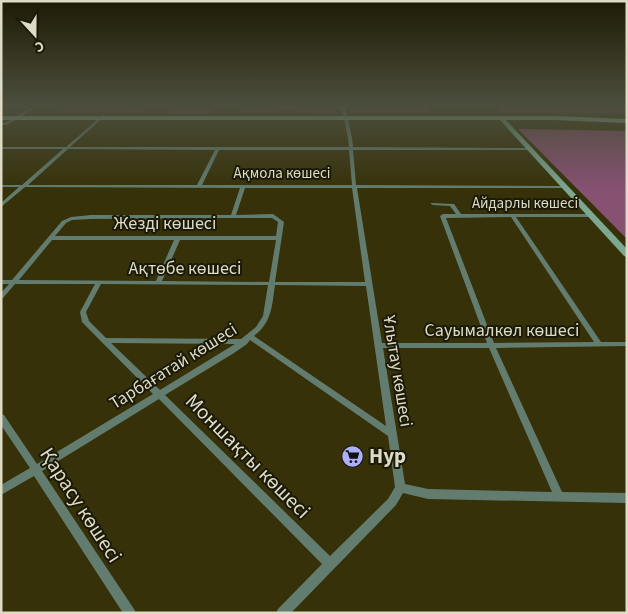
<svg xmlns="http://www.w3.org/2000/svg" width="628" height="614" viewBox="0 0 628 614" font-family="'Source Sans 3',sans-serif">
	<rect width="100%" height="100%" fill="#363108"/>
	<path fill="#6c445d" d="M68,105H198L196,108L212,109L209,113H167L170,107H148L144,112L59,111Z
		M246,105L337,106L336,113L294,112L296,109H280L277,112H239Z
		M353,105H428L427,111L422,112H349Z
		M497,105L627,107V113L503,112Z"/>
	<path fill="#875172" d="M518,129L627,131V239Z"/>
	<g fill="none" stroke-linecap="round" stroke-linejoin="round">
		<path fill="#627d6f" fill-rule="evenodd" d="M36,105H40L7,125H1V123H5Z
			M106,105H115L113,106Z
			M329,105H334L343,108L345,105H349L346,109L352,138L353,147L530,148L532,149L530,150H353L356,185L563,186L565,187L563,188H357L382,343H487L440,216L443,214H456L450,206L433,205L431,204V203L454,204L461,214H592V216L590,217H516L601,342H627V346L496,348L562,492L627,493V503L428,499L403,493L396,505L291,613H276L278,609L322,564L159,399L42,471L134,609L136,613H123L34,476L1,495V485L30,468L1,425V414L4,415L37,464L153,394L82,322L80,312L95,284H15L3,298L1,299V293L9,284H1V280H12L62,221L71,217L91,215H231L240,188L25,187L1,207V203L19,187H1V185H22L63,149H1V147H66L104,114L105,116L70,147H349L348,138L342,110ZM68,149L215,150L197,185H28ZM219,150H349L352,185H202ZM245,188H352L365,282H275L284,222L273,214L236,215ZM511,217L594,342L494,343L446,218ZM231,218H272L278,222L276,236H55L66,223L72,220L91,219ZM52,240H174L156,281L19,280ZM180,240H276L269,282L162,281ZM101,284L268,285L263,316L256,327L241,339L106,338L89,321L86,312ZM275,285L366,286L386,426L254,336C272,322 272,306 275,285ZM250,340L388,436L395,487L388,499L330,556L165,395L234,353L247,344ZM111,343L235,344L160,390ZM383,348H489L552,492L428,489L405,484Z"/>
		<path fill="#7ca892" fill-rule="evenodd" d="M499,117H503L627,249V257L624,256L499,119Z"/>
		<path fill="#90c9ad" fill-rule="evenodd" d="M1,116H555L627,119V123L555,120H1Z"/>
	</g>
	<linearGradient id="sky" x2="0" y2="1"><stop stop-color="#1e1b04"/><stop offset="0.55" stop-color="#4c4e3d"/><stop offset="1" stop-color="#4c4e3d" stop-opacity="0"/></linearGradient>
	<rect width="628" height="191" fill="url(#sky)"/>
	<defs>
		<symbol id="supermarket-disc" viewBox="-11 -11 22 22"><circle r="9.5" fill="#adaffb" stroke="#1b1908"/><path d="M-6-5.5h2.5l.6 2H6L4.5 2H-2.5L-4.4-4H-6ZM-1.5 3.2a1.3 1.3 0 1 0 .1 0ZM3 3.2a1.3 1.3 0 1 0 .1 0Z" fill="#111"/></symbol>
	</defs>
	<g fill-rule="evenodd">
		<use href="#supermarket-disc" x="340" y="444" width="25" height="25"/>
	</g>
	<g text-anchor="middle" stroke-width="4" stroke-linejoin="round" paint-order="stroke">
		<g font-size="15" fill="#dddbc5" stroke="#1b1908">
			<text x="282" y="178">Ақмола көшесі</text>
			<text x="525" y="208">Айдарлы көшесі</text>
		</g>
		<g font-size="18" fill="#dddbc5" stroke="#1b1908">
			<text x="165" y="229">Жезді көшесі</text>
			<text x="185" y="274">Ақтөбе көшесі</text>
			<text x="502" y="336">Сауымалкөл көшесі</text>
			<text transform="translate(173 366) rotate(-32)" y="6">Тарбағатай көшесі</text>
			<text transform="translate(398 371) rotate(81)" y="6">Ұлытау көшесі</text>
		</g>
		<g font-size="21" fill="#dddbc5" stroke="#1b1908">
			<text transform="translate(248 456) rotate(45)" y="7">Моншақты көшесі</text>
			<text transform="translate(81 505) rotate(57)" y="7">Қарасу көшесі</text>
		</g>
		<g font-size="21" font-weight="bold" fill="#dddbc5" stroke="#1b1908" text-anchor="start">
			<text x="369" y="463">Нур</text>
		</g>
	</g>
	<rect width="628" height="614" fill="none" stroke="#dddbc5" stroke-width="5"/>
	<g transform="translate(35 35) rotate(159)" stroke="#1b1908" stroke-width="4" paint-order="stroke">
	<path d="M0-4L9 19L0 12L-9 19Z" fill="#dddbc5"/>
	<text y="-8" font-size="14" font-weight="bold" text-anchor="middle" fill="#dddbc5">С</text>
	</g>
</svg>
